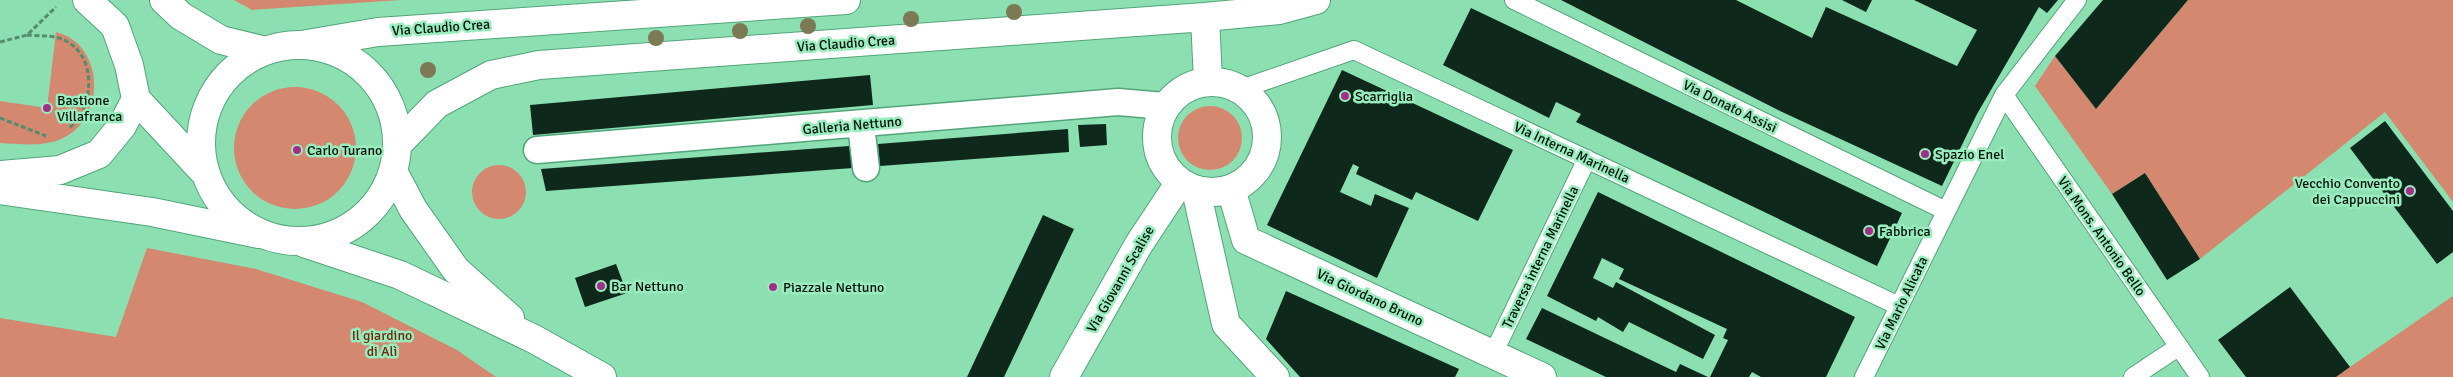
<svg xmlns="http://www.w3.org/2000/svg" width="2453" height="377" viewBox="0 0 2453 377" font-family="Signika,sans-serif">
	<rect width="100%" height="100%" fill="#8cdfb1"/>
	<path fill="#d4886f" d="M234,0H401L252,10Z
		M2188,0H2453V202L2385,112L2200,259L2145,173L2112,194L2035,86L2055,56L2096,109Z
		M56,32C106,45 106,120 61,139C42,147 20,144 0,143V101L47,108Z
		M234 148a61 61 0 1 1 122 0a61 61 0 1 1-122 0Z
		M1178 138a32 32 0 1 1 64 0a32 32 0 1 1-64 0Z
		M472 192a27 27 0 1 1 54 0a27 27 0 1 1-54 0Z
		M147,248L256,269L362,302L457,350L496,377H0V318L116,337Z
		M2453,296V377H2336L2350,367Z"/>
	<path fill="#0e291b" d="M1561,0H1736L1812,38L1826,7L1957,66L1977,30L1914,0H2058L2047,13L2039,7L1977,114L1942,186L1780,111Z
		M1842,0H1872L1866,12Z
		M2103,0H2188L2096,109L2055,56Z
		M1471,8L1902,213L1877,266L1576,122L1581,114L1556,102L1549,118L1443,65Z
		M1342,70L1513,150L1478,221L1416,192L1412,200L1356,174L1359,167L1353,164L1340,192L1371,206L1375,194L1409,208L1377,278L1267,225Z
		M870,75L873,105L533,135L530,105Z
		M2385,121L2453,211V252L2437,264L2350,148Z
		M1106,124L1107,145L1080,147L1078,125Z
		M1068,129L1069,152L880,166L878,144Z
		M849,146L853,168L546,191L541,169Z
		M2145,173L2200,259L2167,280L2112,194Z
		M1598,192L1855,317L1826,377H1761L1752,372L1749,377H1710L1728,340L1723,338L1727,329L1619,279L1624,269L1602,258L1593,278L1613,288L1616,282L1715,335L1703,359L1629,322L1623,332L1598,317L1596,321L1547,296Z
		M1043,215L1074,229L1004,377H967Z
		M616,264L627,293L585,307L575,278Z
		M2290,287L2350,367L2336,377H2246L2218,340Z
		M1286,291L1326,309L1459,369L1455,377H1300L1266,339Z
		M1542,308L1676,372L1680,364L1708,377H1606L1526,339Z"/>
	<g fill="none" stroke-linecap="round" stroke-linejoin="round">
		<defs>
			<path id="service" d="M1514,0L1946,211
				M1241,89L1354,50L1899,306
				M2004,95L2200,377
				M1493,354L1587,159
				M1864,377L2004,95L2077,0
				M2133,377L2178,347"/>
			<path id="pedestrian" d="M861,125L866,168
				M537,150L1118,102L1165,106"/>
			<path id="minor" d="M87,0L115,26L129,65L136,99L203,171
				M164,0L181,16L221,40L262,50
				M1205,17L1208,81
				M307,44L378,32L846,0
				M1157 137a55 55 0 1 1 110 0a55 55 0 1 1-110 0Z
				M399,143L437,104L491,75L539,65L1205,17L1279,10L1316,0
				M0,175L60,170L99,154L122,126L136,99
				M1231,189L1246,240L1542,377
				M0,190L152,212L259,234
				M1196,190L1226,324L1275,377
				M1064,377L1139,244L1180,182"/>
			<path id="secondary" d="M201 143a98 98 0 1 1 196 0a98 98 0 1 1-196 0Z
				M394,173L413,209L456,270L510,318
				M304,243L400,275L534,339L602,377"/>
		</defs>
		<use href="#service" stroke="#52a57a" stroke-width="20"/>
		<use href="#pedestrian" stroke="#52a57a" stroke-width="29"/>
		<use href="#minor" stroke="#52a57a" stroke-width="30"/>
		<use href="#secondary" stroke="#52a57a" stroke-width="30"/>
		<path stroke="#548d6d" stroke-width="3" stroke-dasharray="5 2.5" stroke-linecap="butt" d="M27,35C39,36 56,35 66,41C98,57 94,110 68,129
			M0,42L27,35L56,7
			M0,118L46,136"/>
		<use href="#service" stroke="#fff" stroke-width="18"/>
		<use href="#pedestrian" stroke="#fff" stroke-width="26"/>
		<use href="#minor" stroke="#fff" stroke-width="28"/>
		<use href="#secondary" stroke="#fff" stroke-width="28"/>
	</g>
	<g fill="#7c7955">
		<circle cx="1014" cy="12" r="8"/>
		<circle cx="911" cy="19" r="8"/>
		<circle cx="808" cy="26" r="8"/>
		<circle cx="740" cy="31" r="8"/>
		<circle cx="656" cy="38" r="8"/>
		<circle cx="428" cy="70" r="8"/>
	</g>
	<g fill="#a32e88" stroke="#98ecbe" stroke-width="2">
		<circle cx="1345" cy="96" r="5"/>
		<circle cx="47" cy="108" r="5"/>
		<circle cx="297" cy="150" r="5"/>
		<circle cx="1925" cy="154" r="5"/>
		<circle cx="2410" cy="191" r="5"/>
		<circle cx="1869" cy="231" r="5"/>
		<circle cx="601" cy="286" r="5"/>
		<circle cx="773" cy="287" r="5"/>
	</g>
	<g text-anchor="middle" stroke-width="5" stroke-linejoin="round" paint-order="stroke">
		<g font-size="14" fill="#001207" stroke="#98ecbe">
			<text transform="translate(441 27) rotate(-4)" y="5">Via Claudio Crea</text>
			<text transform="translate(846 43) rotate(-4)" y="5">Via Claudio Crea</text>
			<text transform="translate(1730 106) rotate(26)" y="5">Via Donato Assisi</text>
			<text transform="translate(852 125) rotate(-5)" y="5">Galleria Nettuno</text>
			<text transform="translate(1572 152) rotate(25)" y="5">Via Interna Marinella</text>
			<text transform="translate(2102 236) rotate(55)" y="5">Via Mons. Antonio Bello</text>
			<text transform="translate(1540 257) rotate(-64)" y="5">Traversa interna Marinella</text>
			<text transform="translate(1120 279) rotate(-60)" y="5">Via Giovanni Scalise</text>
			<text transform="translate(1370 297) rotate(25)" y="5">Via Giordano Bruno</text>
			<text transform="translate(1901 303) rotate(-64)" y="5">Via Mario Alicata</text>
		</g>
		<g font-size="14" fill="#001207" stroke="#98ecbe" text-anchor="start">
			<text x="1355" y="101">Scarriglia</text>
			<text x="57" y="105">Bastione<tspan x="57" dy="16">Villafranca</tspan></text>
			<text x="307" y="155">Carlo Turano</text>
			<text x="1935" y="159">Spazio Enel</text>
			<text x="2400" y="188" text-anchor="end">Vecchio Convento<tspan x="2400" dy="16">dei Cappuccini</tspan></text>
			<text x="1879" y="236">Fabbrica</text>
			<text x="611" y="291">Bar Nettuno</text>
			<text x="783" y="292">Piazzale Nettuno</text>
		</g>
		<g font-size="14" fill="#6e2509" stroke="#98ecbe">
			<text x="382" y="340">Il giardino<tspan x="382" dy="16">di Alì</tspan></text>
		</g>
	</g>
</svg>
